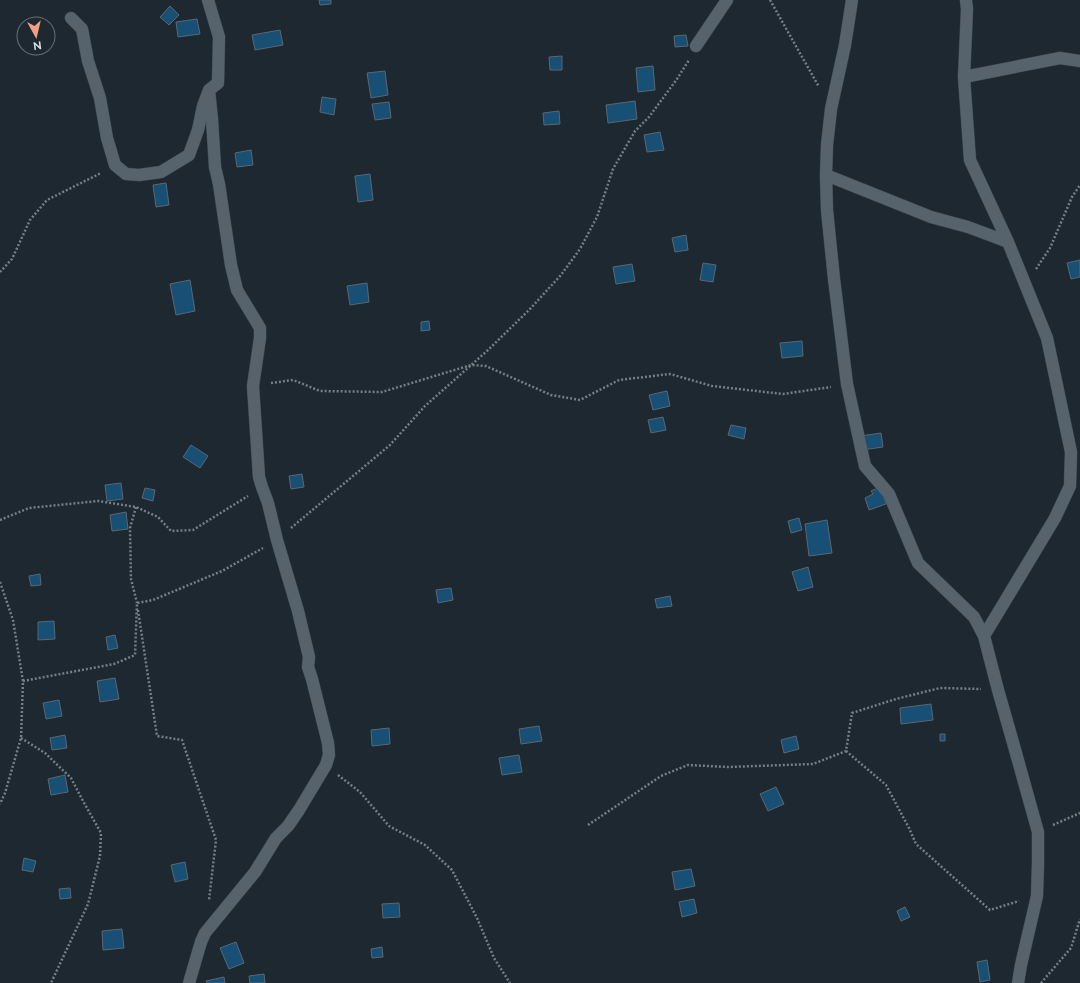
<svg xmlns="http://www.w3.org/2000/svg" width="1080" height="983" viewBox="0 0 1080 983" font-family="Raleway,sans-serif">
	<rect width="100%" height="100%" fill="#1d2830"/>
	<path fill="#184f74" stroke="#5b6770" d="M319,0H331V4L320,5Z
		M170,6L179,15L169,25L160,17Z
		M197,19L200,34L178,37L176,22Z
		M280,30L283,45L255,50L252,35Z
		M686,35L688,46L675,47L674,36Z
		M562,56V70H550L549,57Z
		M653,66L655,90L638,92L636,68Z
		M385,71L388,95L371,98L367,73Z
		M322,97L336,99L334,115L320,112Z
		M635,101L637,119L608,123L606,105Z
		M389,102L391,118L375,120L372,104Z
		M559,111L560,124L544,125L543,113Z
		M660,132L664,150L647,152L644,135Z
		M251,150L253,165L237,167L235,153Z
		M370,174L373,200L358,202L355,176Z
		M166,183L169,205L156,207L153,185Z
		M686,235L688,250L675,252L672,238Z
		M1080,260V277L1071,279L1067,263Z
		M703,263L716,265L713,282L700,280Z
		M632,264L635,281L616,284L613,267Z
		M190,280L195,311L176,315L170,284Z
		M367,283L369,302L350,305L347,286Z
		M429,321L430,330L421,331V322Z
		M802,341L803,356L782,358L780,343Z
		M667,391L670,406L653,410L649,395Z
		M663,417L666,430L651,433L648,420Z
		M731,425L746,428L744,439L728,435Z
		M881,433L883,447L862,450L860,436Z
		M191,445L208,456L200,468L183,457Z
		M302,474L304,487L291,489L289,476Z
		M121,483L123,499L107,501L105,485Z
		M880,487L886,504L869,510L865,498L873,494L871,491Z
		M145,488L155,490L153,501L142,498Z
		M126,512L128,529L112,531L110,515Z
		M799,518L802,530L791,533L788,521Z
		M827,520L832,553L809,556L805,524Z
		M808,567L813,587L798,591L792,572Z
		M40,574L41,585L31,586L29,576Z
		M451,588L453,600L438,603L436,590Z
		M670,596L672,606L657,608L655,599Z
		M54,621L55,639L38,640V622Z
		M115,635L118,648L108,650L106,637Z
		M115,678L119,699L100,702L97,681Z
		M59,700L62,716L46,719L43,703Z
		M931,704L933,720L901,724L900,708Z
		M539,726L542,741L521,744L519,729Z
		M389,728L390,744L372,746L371,730Z
		M940,734H945V741H940Z
		M65,735L67,748L52,750L50,738Z
		M796,736L799,749L784,753L781,740Z
		M519,755L522,772L502,775L499,758Z
		M65,775L68,792L51,795L48,779Z
		M776,787L784,804L768,811L760,794Z
		M24,858L36,861L33,872L22,870Z
		M185,862L188,879L175,882L171,865Z
		M691,869L695,886L675,890L672,872Z
		M70,888L71,898L60,899L59,889Z
		M694,899L697,913L682,917L679,902Z
		M399,903L400,917L383,918L382,904Z
		M905,907L910,917L901,921L897,911Z
		M122,929L124,948L103,950L102,931Z
		M236,942L244,963L229,969L220,948Z
		M382,947L383,957L372,958L371,949Z
		M987,960L990,980L980,982L977,962Z
		M264,974L265,983H250L249,976Z
		M224,977L225,983H207L206,981Z"/>
	<g fill="none" stroke-linecap="round" stroke-linejoin="round">
		<defs>
			<path id="street" d="M852,0L845,45L831,109L827,145L826,175L827,210L834,279L847,384L865,466L889,494L918,563L974,617L984,636L998,690L1012,739L1038,832V863L1037,896L1021,965L1018,983
				M966,0L967,9L964,77L970,160L1008,242L1047,338L1071,452L1070,486L1055,518L984,636
				M71,18L82,29L88,61L100,98L107,138L115,165L126,174L139,175L161,172L189,155L198,130L203,106L209,90L218,83L219,37L208,0
				M696,46L727,0
				M964,77L1060,58L1080,61
				M826,175L931,217L968,227L1008,242
				M189,983L201,942L205,933L255,872L276,838L288,826L299,810L326,765L329,755L328,743L312,679L308,667L309,657L298,611L277,540L268,503L262,487L259,477L253,386L260,338V328L237,290L231,265L219,184L215,167L212,119L209,90"/>
		</defs>
		<use href="#street" stroke="#3d454d" stroke-width="13"/>
		<path stroke="#767f85" stroke-width="2.5" stroke-dasharray="2 2" stroke-linecap="butt" d="M770,0L819,87
			M1036,269L1050,248L1072,197L1080,185
			M0,272L12,259L30,220L47,200L101,173
			M271,383L293,380L320,391L382,392L471,365L486,366L551,395L580,400L619,380L670,374L712,386L783,394L831,387
			M136,507L130,528L131,579L137,603
			M0,520L29,508L98,501L136,507L158,517L171,531L193,530L248,496
			M291,528L390,445L425,406L487,351L530,309L561,275L580,249L597,217L613,169L635,131L649,117L677,79L689,60
			M0,582L13,620L23,681L21,738L5,793L0,804
			M138,610L157,736L182,740L216,840L209,900
			M23,681L114,664L135,655L137,603L153,600L222,571L263,548
			M21,738L45,753L71,778L83,801L101,833L100,856L88,904L51,983
			M846,751L886,785L909,828L916,844L990,910L1019,901
			M338,775L360,792L389,826L425,845L452,870L477,918L494,958L510,983
			M588,825L661,776L688,765L728,767L813,764L846,751L852,713L896,699L940,688L981,689
			M1053,825L1080,813
			M1041,983L1071,948L1080,919"/>
		<use href="#street" stroke="#57636c" stroke-width="12"/>
	</g>
	<g transform="translate(36 36) rotate(172)"><circle r="19" fill="#1d2830" stroke="#677077"/>
	<path d="M0-3L7 15L0 10L-7 15Z" fill="#f2a081"/>
	<text y="-6" font-size="11" font-weight="bold" text-anchor="middle" fill="#d6dde2">N</text>
	</g>
</svg>
